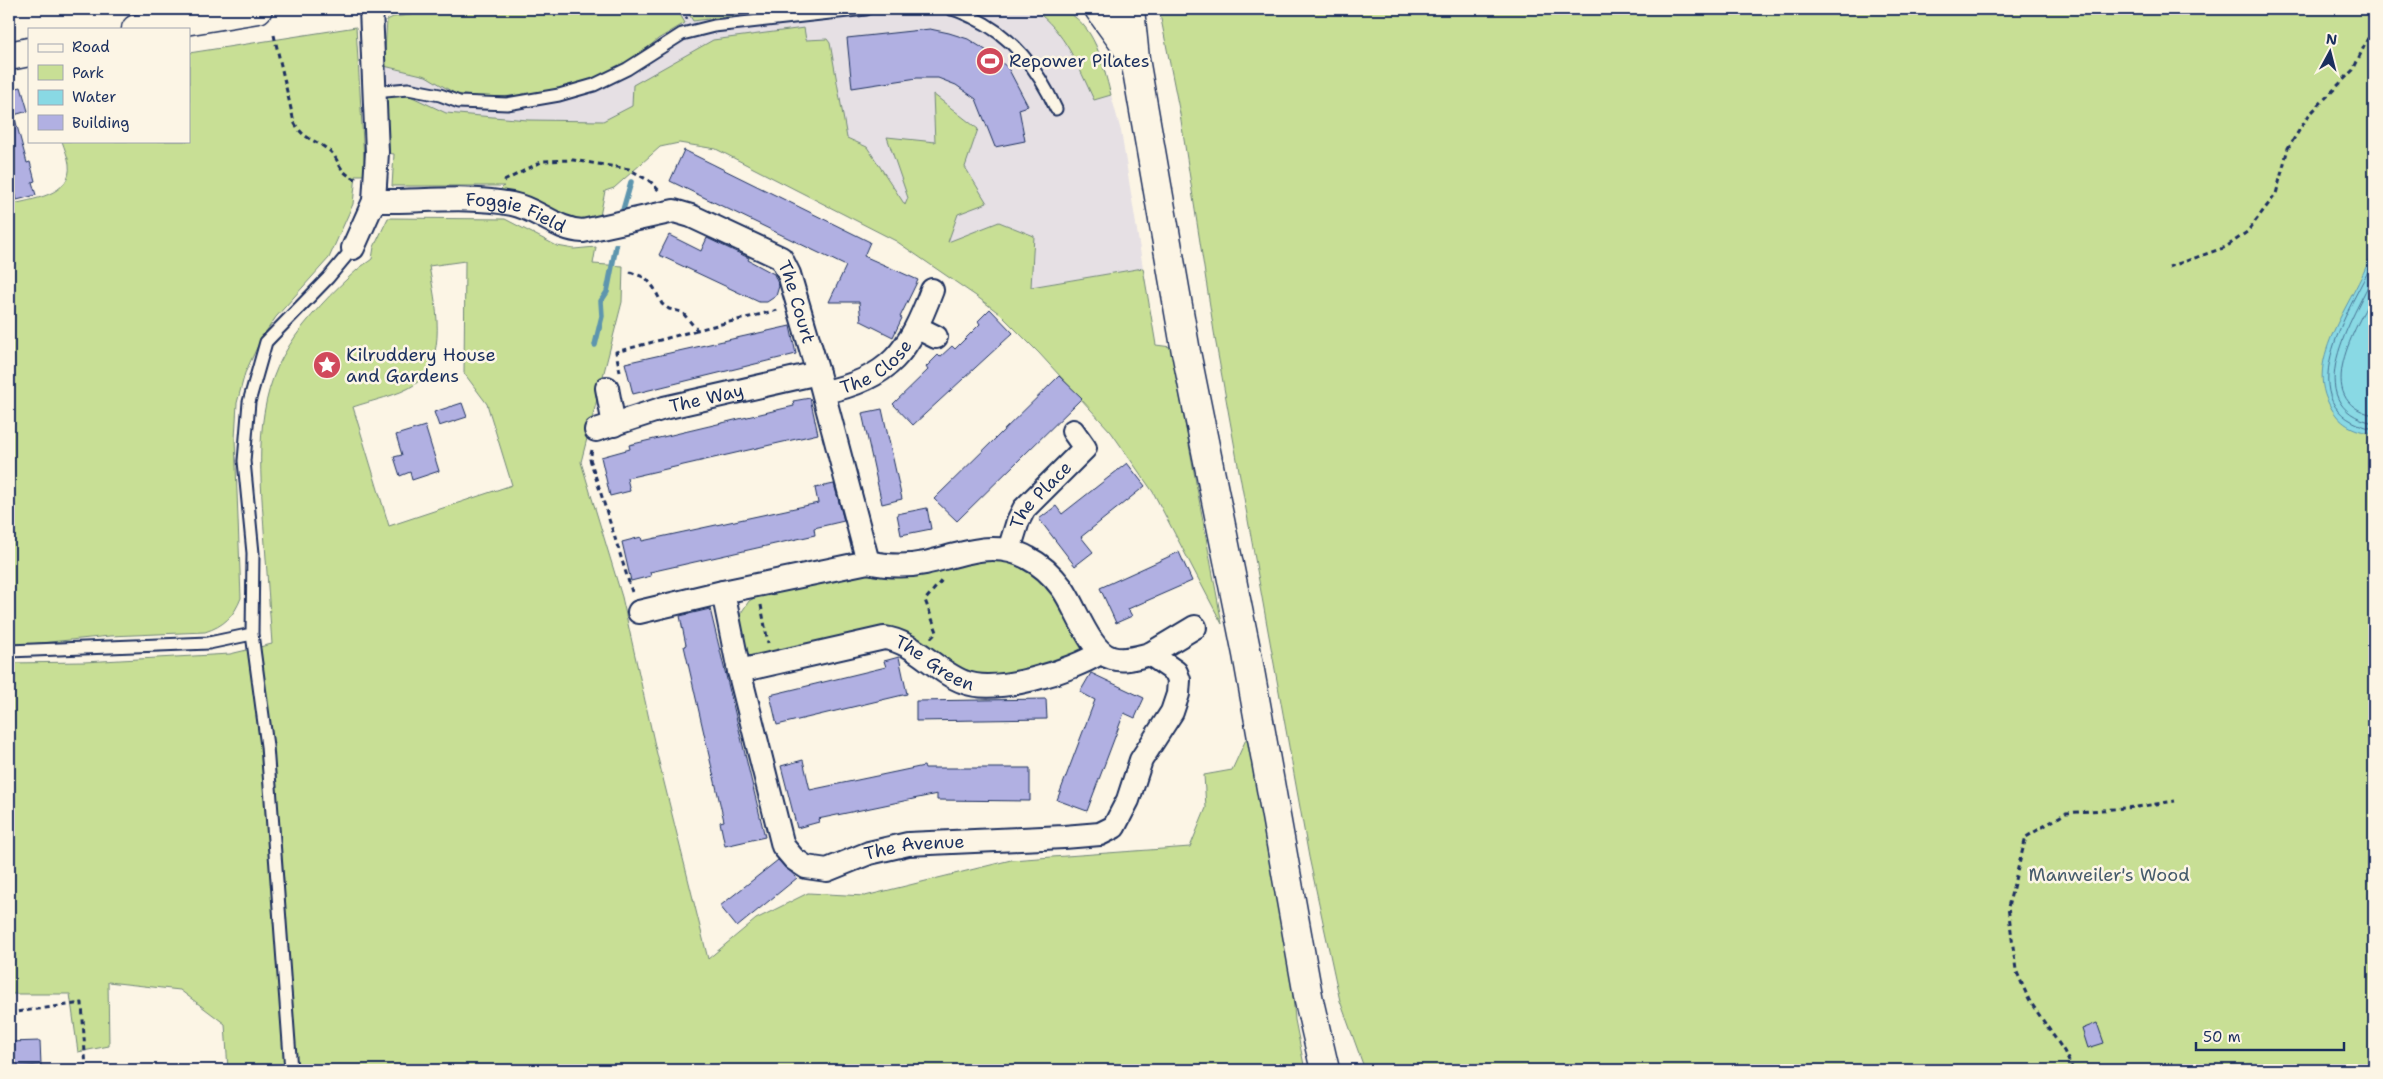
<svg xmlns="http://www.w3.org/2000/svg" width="2383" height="1079" viewBox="0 0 2383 1079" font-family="'Shantell Sans',sans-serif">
	<rect width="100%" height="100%" fill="#fcf5e5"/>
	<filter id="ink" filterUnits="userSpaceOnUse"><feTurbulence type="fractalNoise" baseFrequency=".02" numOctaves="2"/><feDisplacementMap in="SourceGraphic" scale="10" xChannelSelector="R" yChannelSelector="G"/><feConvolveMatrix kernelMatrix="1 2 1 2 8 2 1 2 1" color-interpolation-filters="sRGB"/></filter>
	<g filter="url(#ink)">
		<path fill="#e6e0e4" d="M457,9H1060L1079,21L1097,45L1121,131L1143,268L976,296L896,241L716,149L679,143L660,147L393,117L383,98L387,20L393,17Z"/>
		<path fill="#c8df95" stroke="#72877a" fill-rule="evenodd" d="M457,9H677L685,23L658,39L627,65L580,85L528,96L480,97L456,94L426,76L384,66L387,20L393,17Z
			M686,9H783L693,21Z
			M1033,9C1041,9 1053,7 1061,9C1096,23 1102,63 1111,95L1094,100C1078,66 1065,31 1033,9Z
			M1159,9H2374V1070H1365L1340,1001L1309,857L1215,338L1180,114Z
			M356,27L365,175H356L353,204L329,258L276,317L261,339L245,373L237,403L235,439L241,598C234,616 224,626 205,632L110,636L9,646V205C31,199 73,196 69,164C68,156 64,148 62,141H189V53Z
			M804,28L806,40L827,39L830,43L847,138L867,147L905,205L908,198L887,137L935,142L933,94L978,129L965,167L987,203L958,214L948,242L999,222L1034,236L1031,287L1143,268L1156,345L1171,347L1222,624L1153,492L1111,432L1039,353L1000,314L976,296L896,241L716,149L679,143L660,147L614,188L605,191L599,221H570L499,191L504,186H392L394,154L387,153L383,98L386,94L408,95L446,113L528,120L603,121L632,106L633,85L713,40Z
			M388,218L505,219L557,246L574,249L596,247L593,264L623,266L622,302L581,462L622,597L655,746L708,959L756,919L808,893L865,896L1011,860L1190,847L1206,808L1204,775L1232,770L1248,735L1289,948L1295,1020L1305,1070H228L225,1024L180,990L108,982L109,1046L78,1052L70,994H9V663L84,662L230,654L272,644C269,606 267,568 264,530C260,467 253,402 289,346C305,320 334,290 357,270C361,266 367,263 372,259L374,247ZM465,261L464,373L487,404L512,485L389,526L353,407C370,401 400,395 414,385C450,359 435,302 429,266Z
			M1003,558L1034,571L1061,600L1085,648L1082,654L1017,674L971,677L905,637L747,659L739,616L749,601L756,597L864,572L971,559Z"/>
		<path fill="#89d9e4" stroke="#5d95ae" d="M2374,244V434C2352,430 2340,425 2329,404C2302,354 2363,293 2374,244Z"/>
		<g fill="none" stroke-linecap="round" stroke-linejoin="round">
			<path stroke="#477394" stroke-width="1" d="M2374,260C2350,309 2283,410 2374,429
				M2374,274C2354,317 2295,406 2374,423
				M2374,292C2357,326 2309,402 2374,415"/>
			<path stroke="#5d95ae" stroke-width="5.5" d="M623,210L631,182
				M595,345L602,316L601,301L607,292L616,246"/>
		</g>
		<path fill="#b1b0e2" stroke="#1b2f5e" d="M930,29L949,33L968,39L992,54L1008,68L1028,106L1019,109L1025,141L995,147L976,99L956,85L938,78H917L852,88L847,38Z
			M21,87L28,111L14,115L27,163L30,162L35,181L32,182L36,195L17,200L14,188L9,189V90Z
			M684,150L870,242L864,256L918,280L900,317L902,318L893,337L861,321L859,302H829L846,266L670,181Z
			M669,235L701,251L707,238L749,258L748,260L774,274L779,286L776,296L767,302H759L659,255Z
			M990,309L1013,333L913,425L893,404L928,370L926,367L938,355L940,357L952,346L955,349L980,324L978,321Z
			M790,326L796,354L633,394L625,363Z
			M1059,376L1082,398L957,521L934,499Z
			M810,398L818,434L627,478L630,491L610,496L601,457L630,449L629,445L794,406L793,401Z
			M462,403L467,417L439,426L434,412Z
			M882,409L902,499L882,504L862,413Z
			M425,426L439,471L412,480L410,472L400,476L394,457L402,455L396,435Z
			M1127,463L1145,486L1081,537L1093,552L1075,566L1039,519L1056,506L1062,514Z
			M834,484L844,521L814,528L815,535L650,572L651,576L631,581L622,542L641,537L642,541L818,503L815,488Z
			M927,508L931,529L901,535L897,514Z
			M1179,552L1192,581L1128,609L1132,616L1116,623L1100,588Z
			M710,609L765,837L725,846L720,822L724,821L684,646L686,645L680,616Z
			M899,657L907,694L777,725L770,695L886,667L884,661Z
			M1091,673L1144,698L1135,718L1124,713L1087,811L1057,800L1095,700L1080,692Z
			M1046,699L1047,719L916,721V701Z
			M803,760L810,790L924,766L925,768H1030V801L937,800V794L818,819L819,822L797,828L781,766Z
			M778,860L797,878L737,927L720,906Z
			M2097,1023L2104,1043L2088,1048L2082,1029Z
			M40,1041L41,1065L9,1067V1042Z"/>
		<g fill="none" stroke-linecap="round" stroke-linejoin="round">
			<defs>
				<path id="lane" d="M951,9C958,10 965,14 972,17C1013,36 1038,69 1056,109
					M374,92L408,89L440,95L459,102L507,104L559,95L594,85L627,69L682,34L714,26L866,9
					M9,651L209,643L252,634
					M291,1070L267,746L252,634L253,553L244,461L249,402L266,342L328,278L353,248"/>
				<g id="street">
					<path id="s1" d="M374,201C420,202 467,195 512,204C538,209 556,230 583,231L674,211L691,216L781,258L789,274L818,373L868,562L723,592L639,612"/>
					<path d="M353,248L374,201L377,152L371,9"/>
					<path d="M918,328L936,337"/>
					<path d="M607,388L614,425"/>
					<path id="s2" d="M824,392C890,379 909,351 932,290"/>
					<path id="s3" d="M596,430L664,408L818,373"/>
					<path id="s4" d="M1009,550L1018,521L1024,509L1085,448L1073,431"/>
					<path id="s5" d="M723,592L739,671L783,846L794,859L806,867L827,870L869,853L908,844L1064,837L1100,834L1114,827L1128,800L1141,760L1172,712L1178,694L1179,680L1176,672L1150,654C1138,657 1124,662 1112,658C1090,653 1076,607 1062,588C1053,576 1042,565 1028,558C994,539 960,555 925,563C906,567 886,566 868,562"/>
					<path d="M1150,654L1195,627"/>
					<path id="s6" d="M739,671L884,638C914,641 936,672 964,682C996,695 1071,671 1100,653"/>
				</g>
				<path id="secondary" d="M1099,9L1133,56
					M1130,9L1135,59L1186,352L1247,654L1309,1001L1325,1070
					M136,29L258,9
					M9,56L29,52"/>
			</defs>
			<use href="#lane" stroke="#1b2f5e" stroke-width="15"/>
			<use href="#street" stroke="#1b2f5e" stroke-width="26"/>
			<use href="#secondary" stroke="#1b2f5e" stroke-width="31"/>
			<path stroke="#1b2f5e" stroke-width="3" stroke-dasharray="5 4" stroke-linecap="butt" d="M681,9L687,19
				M274,35L294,122C304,140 312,138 327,149C341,158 336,172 356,179
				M504,181L543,161L573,160L629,169L651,182L661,193
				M2169,267L2226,247L2247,232L2276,194L2288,148L2309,115L2353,70L2368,38
				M630,272L646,278L654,288L662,304L669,309L682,312L697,330L778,310
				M620,372L616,352L697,330
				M592,450L590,459L632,592
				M761,605L768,643
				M931,638L937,632L925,600L942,580
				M9,1013L82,1003L86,1070
				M2073,1070L2064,1051L2029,1000L2016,970L2008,907L2026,837L2066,813L2137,807L2175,801"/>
			<use href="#lane" stroke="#fcf5e5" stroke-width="11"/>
			<use href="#street" stroke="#fcf5e5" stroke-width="22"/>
			<use href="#secondary" stroke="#fcf5e5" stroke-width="28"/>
		</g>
	</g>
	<defs>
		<symbol id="stadium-disc" viewBox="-11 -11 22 22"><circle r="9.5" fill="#d1495b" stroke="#fcf5e5"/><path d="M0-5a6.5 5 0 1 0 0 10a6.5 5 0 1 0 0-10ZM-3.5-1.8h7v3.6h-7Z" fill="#fff"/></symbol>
		<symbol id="sight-disc" viewBox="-11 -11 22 22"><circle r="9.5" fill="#d1495b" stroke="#fcf5e5"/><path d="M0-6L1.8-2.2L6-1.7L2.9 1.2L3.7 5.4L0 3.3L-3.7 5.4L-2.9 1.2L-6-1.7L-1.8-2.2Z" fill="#fff"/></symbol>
	</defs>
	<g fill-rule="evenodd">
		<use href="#stadium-disc" x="974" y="45" width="32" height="32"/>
		<use href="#sight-disc" x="311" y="349" width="32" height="32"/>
	</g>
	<g text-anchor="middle" stroke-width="5" stroke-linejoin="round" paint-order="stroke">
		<g font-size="18" fill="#1b2f5e" stroke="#fcf5e5" text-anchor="start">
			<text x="1009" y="67">Repower Pilates</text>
			<text x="346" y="361">Kilruddery House<tspan x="346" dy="21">and Gardens</tspan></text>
		</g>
		<g font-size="18" fill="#1b2f5e" stroke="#fcf5e5">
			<text dy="6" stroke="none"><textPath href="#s1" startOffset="144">Foggie Field</textPath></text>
			<text dy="6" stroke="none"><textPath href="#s1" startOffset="472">The Court</textPath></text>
			<text dy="6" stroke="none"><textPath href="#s2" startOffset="59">The Close</textPath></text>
			<text dy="6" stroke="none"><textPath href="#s3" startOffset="115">The Way</textPath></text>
			<text dy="6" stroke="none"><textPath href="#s4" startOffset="65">The Place</textPath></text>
			<text dy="6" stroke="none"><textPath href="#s6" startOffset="206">The Green</textPath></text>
			<text dy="6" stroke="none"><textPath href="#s5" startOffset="405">The Avenue</textPath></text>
		</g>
		<g font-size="18" fill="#465b6c" stroke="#fcf5e5">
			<text x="2109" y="881">Manweiler's Wood</text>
		</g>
	</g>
	<rect width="2383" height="1079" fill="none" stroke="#fcf5e5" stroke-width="30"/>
	<rect x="15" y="15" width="2353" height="1049" fill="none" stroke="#1b2f5e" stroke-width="2" filter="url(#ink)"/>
	<rect x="28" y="28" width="162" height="115" fill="#fcf5e5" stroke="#a2a6af"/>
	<rect x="38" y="44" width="25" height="8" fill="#fcf5e5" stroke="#a2a6af"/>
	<text x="72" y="52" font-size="15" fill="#1b2f5e">Road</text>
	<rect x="38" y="65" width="25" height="15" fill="#c8df95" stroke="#a2a6af"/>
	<text x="72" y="78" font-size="15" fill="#1b2f5e">Park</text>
	<rect x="38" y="90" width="25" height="15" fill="#89d9e4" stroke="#a2a6af"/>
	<text x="72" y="102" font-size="15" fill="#1b2f5e">Water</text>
	<rect x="38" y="115" width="25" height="15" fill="#b1b0e2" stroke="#a2a6af"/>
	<text x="72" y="128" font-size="15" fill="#1b2f5e">Building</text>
	<g transform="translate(2330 52) rotate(7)" stroke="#fcf5e5" stroke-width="4" paint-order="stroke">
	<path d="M0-4L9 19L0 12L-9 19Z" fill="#1b2f5e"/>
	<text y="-8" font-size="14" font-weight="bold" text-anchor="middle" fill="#1b2f5e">N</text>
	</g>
	<path d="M2196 1042v8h148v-8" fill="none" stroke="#1b2f5e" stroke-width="2.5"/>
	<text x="2203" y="1042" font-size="15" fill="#1b2f5e" stroke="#fcf5e5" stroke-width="4" paint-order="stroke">50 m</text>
</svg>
